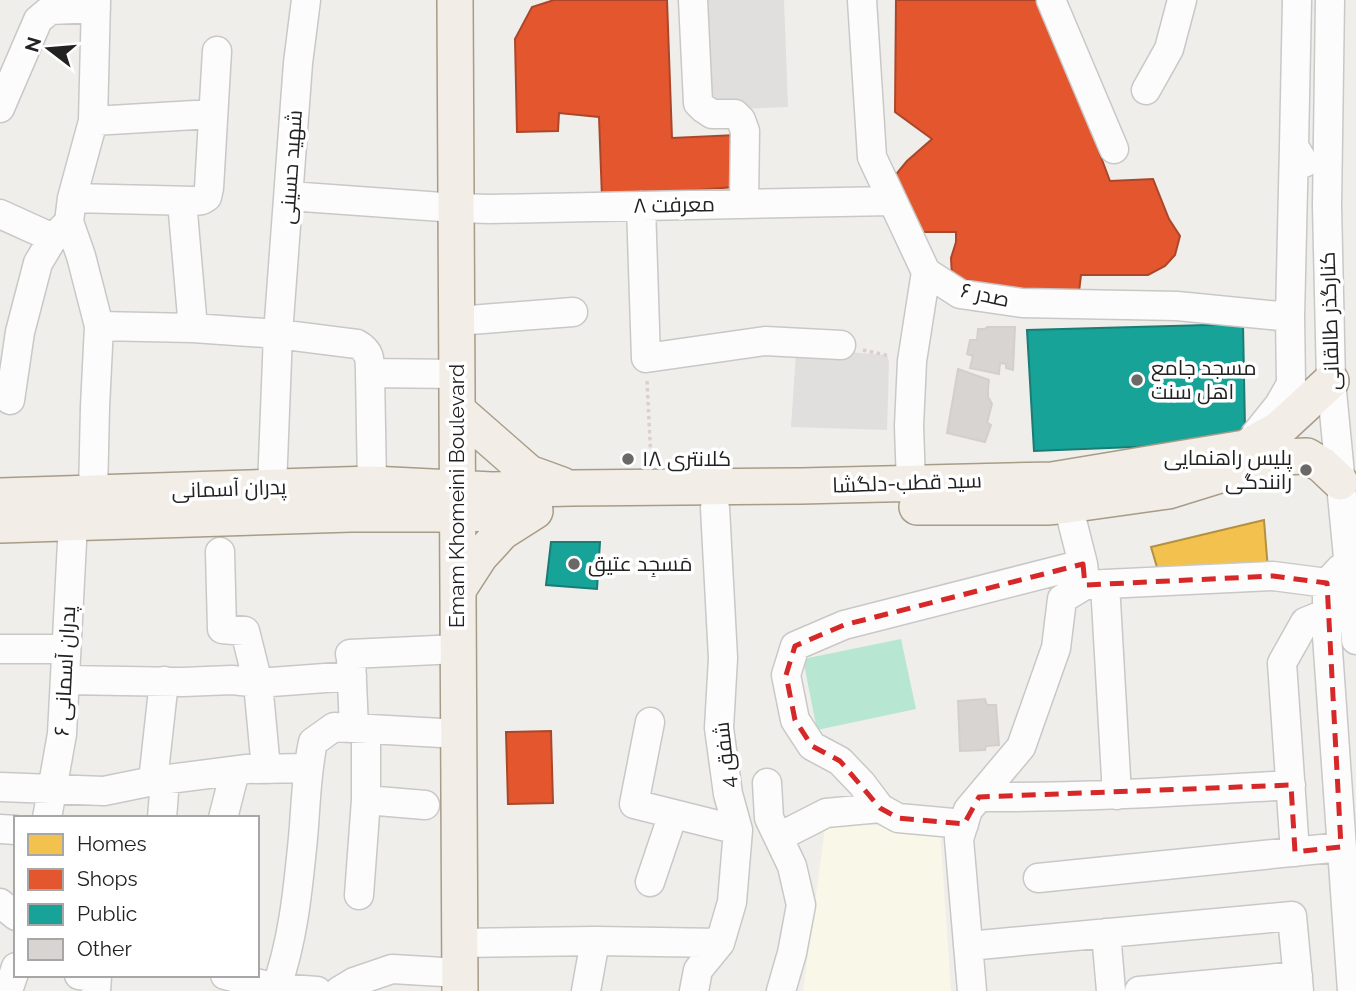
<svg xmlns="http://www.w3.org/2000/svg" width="1356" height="991" viewBox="0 0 1356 991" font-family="Raleway,Cairo,sans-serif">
	<rect width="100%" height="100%" fill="#f0eeeb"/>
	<path fill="#f8f7e8" d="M826,821L940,831L951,991H803Z"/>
	<path fill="#b7e6d2" d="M901,639L916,709L817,730L803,659Z"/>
	<path fill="#e0dfde" d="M708,0H784L788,107L711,110Z
		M846,352L887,355L889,362L887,430L791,427L796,353L846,358Z"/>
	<path fill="#f2c14e" stroke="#b49141" stroke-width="2" d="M1264,520L1268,570L1159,574L1151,547Z"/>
	<path fill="#e4572e" stroke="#aa472a" stroke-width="2" d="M554,0H667L672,138L736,135L734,187L602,198L599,117L559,113L558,131L517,132L515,39L532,7Z
		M896,0H1042L1110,181L1153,179L1169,219L1180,236L1175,255L1165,266L1148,275H1081L1079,292L1006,294L952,277L951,258L956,242V232H915L893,178L907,161L932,139L895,112Z
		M551,731L553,803L508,804L506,732Z"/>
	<path fill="#17a398" stroke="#1a7c75" stroke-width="2" d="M1243,324L1245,429L1210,444L1034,451L1027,330Z
		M551,542H600L597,589L546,585Z"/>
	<path fill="#d7d4d2" stroke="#d3d0cc" stroke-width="2" d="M987,327H1015L1013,370L1006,368V364L1000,363L999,374L970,368L973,356L967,354L970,340H977L978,329H985Z
		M958,369L989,380L988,388V397L992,404L987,423L991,425L985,442L947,433Z
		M985,699L987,705H996L999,745L986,746L985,750L960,751L958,701Z"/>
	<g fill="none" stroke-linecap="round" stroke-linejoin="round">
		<defs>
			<path id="minor" d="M693,0L698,103L703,108L712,114H735L741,120L745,131L744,204
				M862,0L872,157L926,272L960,294L1022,303L1177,306L1290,317
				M1051,0L1114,149
				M1297,0L1294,146L1304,163
				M1330,0L1327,206L1331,381L1356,640
				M1146,90L1169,49L1182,0
				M0,108L38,20L50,10L96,8
				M93,121L212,114
				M289,196L456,208L490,209L892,201
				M72,198L194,201L202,200L207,197L209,188L217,51
				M182,201L193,328
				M641,206L646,358L765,341L841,345
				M0,214L53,238
				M457,321L573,312
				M99,326L193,328L278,334L357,344C370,351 370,359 370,373L457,374
				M370,373L372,484
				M10,400L20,332L38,263L53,238L69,222
				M1255,435L1279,405L1291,384L1290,317L1294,146
				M911,484L909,426L912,361L926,272
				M272,487L278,334L298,63L306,0
				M93,494L95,407L99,326L81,256L69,222L72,198L93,121L96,0
				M1068,505L1083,564L1085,581
				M220,552L222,629L245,631L258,683L266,769
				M1340,569L1327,583V636L1352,991
				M1105,584L1117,795
				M0,649H66
				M350,654L458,649
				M351,659L354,728
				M65,680L183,682L232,680L258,683L352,676
				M650,722L634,804L738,830
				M153,781L164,681
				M767,783L769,818L792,866L801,905L792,953L781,991
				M0,787L104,791L153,781L247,769L308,768
				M979,797C1083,798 1187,791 1291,785
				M366,800L425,805
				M47,818L62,734L73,523
				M162,818L165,780
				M223,818L235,771
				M964,824L898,818L880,808L862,784L840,761L812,746L795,720L786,675L795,646L844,625L1083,564
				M0,829L16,830
				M779,837L826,813L880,808
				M1295,852L1282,663L1305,622L1327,613
				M1038,878L1341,847
				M650,882L673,814
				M359,895L366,800V730
				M0,903L16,916
				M1106,933L1111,991
				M460,943L595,941L720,943
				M968,946L1292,916L1299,991
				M79,975L97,977L96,991
				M225,975L276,988L317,991
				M8,991L16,967
				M275,991C293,943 298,889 303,838C306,805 306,774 313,742L334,727L459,734
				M339,991L354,982L392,969L460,973
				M586,991L595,941
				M694,991L698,970L720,943L732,902L738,830L728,794L719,728L723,658L715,508
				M972,991L959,839L968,810L1021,747L1056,648L1062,599L1085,585L1273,576L1327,583
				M1139,991L1298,976"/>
			<path id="major" d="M455,0L460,991
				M457,410L529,473L562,485
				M0,496L372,484L492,490L572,488L801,486L1052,480L1245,448L1279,429L1331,381
				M917,507H1047L1068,505L1168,491L1278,457L1307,456L1322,465L1340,482
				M0,525L351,514H457L514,512
				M458,590L480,556L502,532L535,511"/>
		</defs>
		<use href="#minor" stroke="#c9c8c7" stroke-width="31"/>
		<use href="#major" stroke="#a79c86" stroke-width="38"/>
		<path stroke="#dccecd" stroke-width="3.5" stroke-dasharray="3.5 3.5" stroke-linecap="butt" d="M863,350L890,356
			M647,381L651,461"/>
		<use href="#minor" stroke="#fdfcfc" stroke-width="28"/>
		<use href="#major" stroke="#f3ede7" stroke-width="35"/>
	</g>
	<path fill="none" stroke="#d62828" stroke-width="5" stroke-dasharray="14 9" stroke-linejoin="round" d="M1083,564L1085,585L1273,576L1327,583L1341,847L1295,852L1291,785L979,797L964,824L898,818L880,808L840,761L812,746L795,720L786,675L795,646L844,625Z"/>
	<g fill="#6a6968" stroke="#fff" stroke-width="2.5">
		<circle cx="1137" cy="380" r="7"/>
		<circle cx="628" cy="459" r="7"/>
		<circle cx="1306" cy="470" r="7"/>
		<circle cx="574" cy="564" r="7"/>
	</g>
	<g text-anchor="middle" stroke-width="7" stroke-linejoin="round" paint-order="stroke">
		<g font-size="21" fill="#222" stroke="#fff">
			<text transform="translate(291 167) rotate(-86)" y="7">شهید حسینی</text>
			<text transform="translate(674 205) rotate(-1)" y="7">معرفت ۸</text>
			<text transform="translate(985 295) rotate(12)" y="7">صدر ۶</text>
			<text transform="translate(1330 321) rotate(-92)" y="7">کنارگذر طالقانی</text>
			<text transform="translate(907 483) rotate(-2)" y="7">سید قطب-دلگشا</text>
			<text transform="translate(229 489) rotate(-2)" y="7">پدران آسمانی</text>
			<text transform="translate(457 496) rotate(-90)" y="7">Emam Khomeini Boulevard</text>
			<text transform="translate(65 671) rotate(-87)" y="7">پدران آسمانی ۶</text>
			<text transform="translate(725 755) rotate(-96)" y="7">شفق 4</text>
		</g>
		<g font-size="21" fill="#222" stroke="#fff" text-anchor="start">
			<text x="1151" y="375">مسجد جامع<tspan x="1151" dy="24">اهل سنت</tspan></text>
			<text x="1292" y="465" text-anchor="end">پلیس راهنمایی<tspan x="1292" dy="24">رانندگی</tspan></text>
			<text x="642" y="466">کلانتری ۱۸</text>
			<text x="588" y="571">مَسجِد عتیق</text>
		</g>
	</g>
	<rect x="14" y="816" width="245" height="161" fill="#ffffff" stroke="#a7a7a7" stroke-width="2"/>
	<rect x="28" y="834" width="35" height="21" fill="#f2c14e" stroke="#a7a7a7" stroke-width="2"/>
	<text x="77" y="851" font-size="21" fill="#222222">Homes</text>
	<rect x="28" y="869" width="35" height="21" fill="#e4572e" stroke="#a7a7a7" stroke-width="2"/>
	<text x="77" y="886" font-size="21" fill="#222222">Shops</text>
	<rect x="28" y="904" width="35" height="21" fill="#17a398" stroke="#a7a7a7" stroke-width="2"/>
	<text x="77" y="921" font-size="21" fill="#222222">Public</text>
	<rect x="28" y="939" width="35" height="21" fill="#d7d4d2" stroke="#a7a7a7" stroke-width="2"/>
	<text x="77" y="956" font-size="21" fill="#222222">Other</text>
	<g transform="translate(49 49) rotate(286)" stroke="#ffffff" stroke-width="5" paint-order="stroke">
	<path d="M0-5L12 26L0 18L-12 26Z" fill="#222222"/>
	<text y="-10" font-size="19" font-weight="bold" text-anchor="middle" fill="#222222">N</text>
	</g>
</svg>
